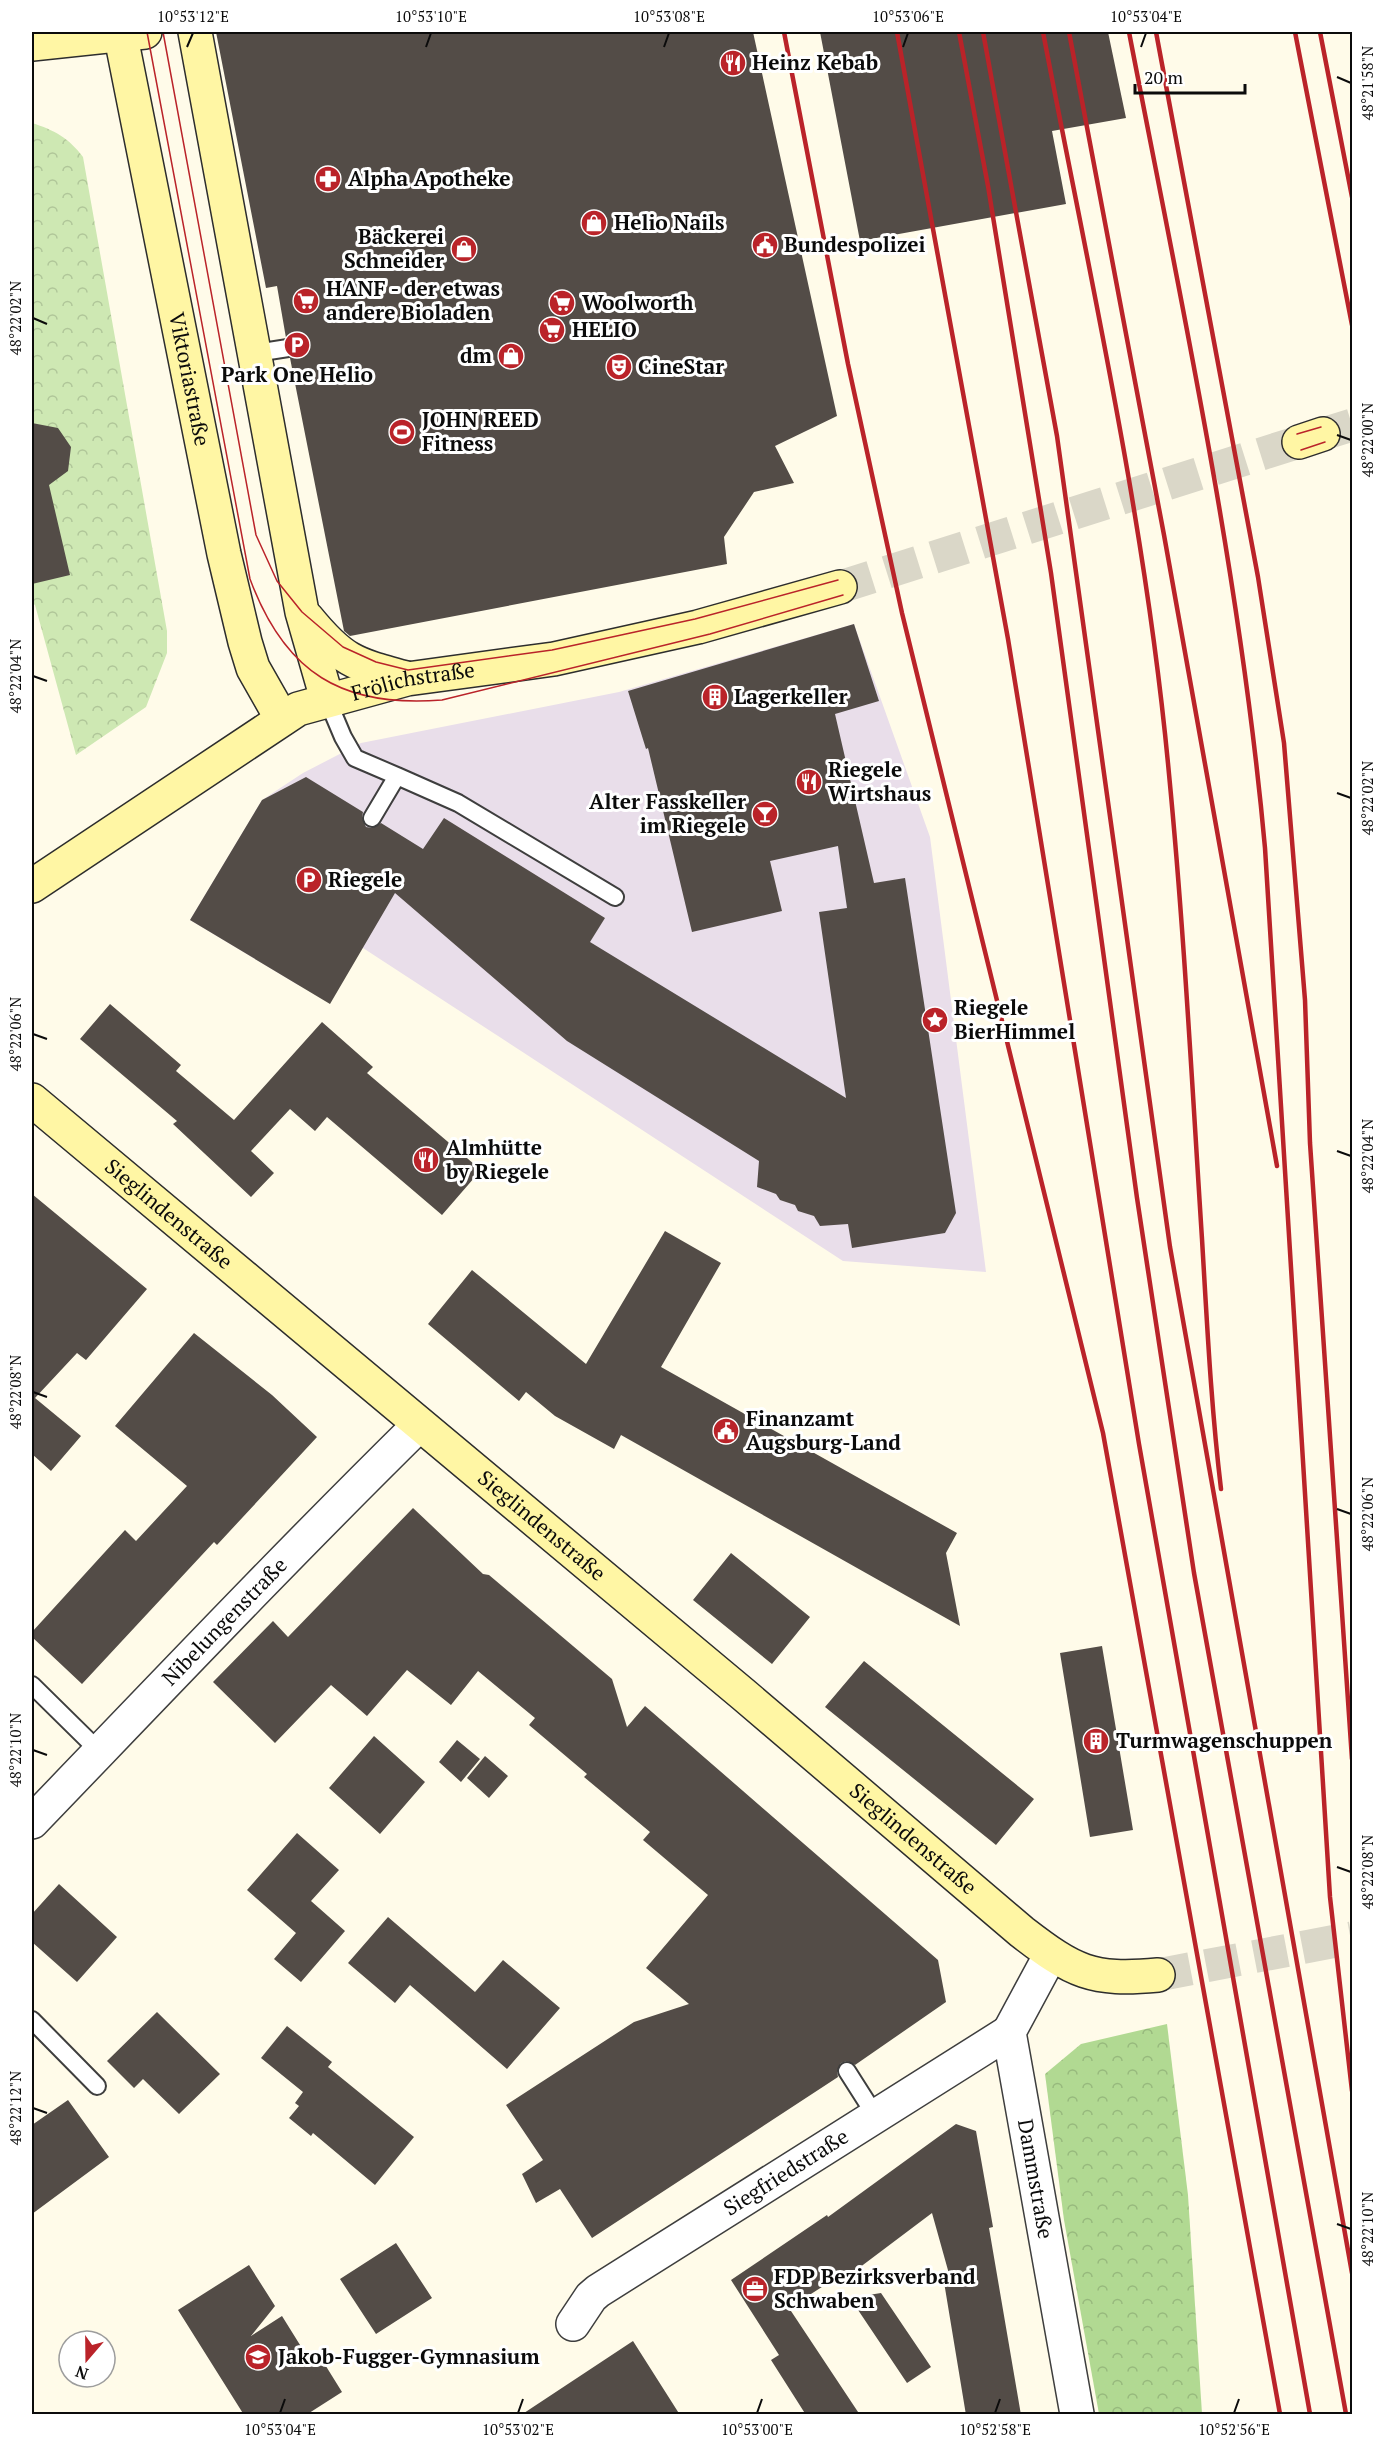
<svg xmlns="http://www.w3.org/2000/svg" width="1384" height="2446" viewBox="0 0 1384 2446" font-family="'PT Serif',serif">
	<defs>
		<pattern id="forest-crowns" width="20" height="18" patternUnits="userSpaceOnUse" patternTransform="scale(1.5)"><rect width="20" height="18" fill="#b1d992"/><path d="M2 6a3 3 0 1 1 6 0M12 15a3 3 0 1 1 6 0" fill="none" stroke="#97b97d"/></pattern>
		<pattern id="park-crowns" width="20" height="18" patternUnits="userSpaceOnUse" patternTransform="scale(1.5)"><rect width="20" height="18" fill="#cee8b3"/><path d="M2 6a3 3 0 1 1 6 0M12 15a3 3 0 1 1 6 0" fill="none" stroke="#b0c699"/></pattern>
	</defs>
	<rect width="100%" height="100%" fill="#fffbe9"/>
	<path fill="#e9deea" d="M854,624L930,837L986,1272L843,1261L363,948L311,963L298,985L190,920L262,800L303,773L361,743L619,692Z"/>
	<path fill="url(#forest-crowns)" d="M1167,2024L1188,2195L1202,2414H1099L1064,2220L1045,2074L1081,2044Z"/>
	<path fill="url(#park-crowns)" d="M32,123C54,130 69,138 83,157L167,631V653L146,707L76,755L35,605L32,603Z"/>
	<path fill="#534c47" d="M216,32H753L837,416L775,446L794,483L754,492L724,537L727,564L350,636L344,631L290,358L298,352V346L292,338H286L277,286L266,288Z
		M820,32H1108L1126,118L1052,131L1066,204L860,241Z
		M32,423L58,428L71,447L68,471L49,485L70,575L32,584Z
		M854,624L879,701L835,714L874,883L905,878L956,1213L945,1233L852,1248L848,1224L820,1226L814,1216L798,1211L795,1205L780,1200L776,1194L757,1187L759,1161L567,1041L395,893L330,1004L190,920L262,800L306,777L363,812L362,818L366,827L372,828L381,823L423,849L444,818L605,918L590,942L846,1098L819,912L847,908L838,846L770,861L782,911L692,932L648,748L646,749L628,691Z
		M110,1004L181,1065L176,1071L234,1120L322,1022L373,1067L367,1073L481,1170L442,1215L327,1117L315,1131L290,1109L251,1151L274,1173L251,1197L173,1124L177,1121L80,1039Z
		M32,1194L147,1289L86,1360L77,1353L35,1398L81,1436L51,1471L32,1454Z
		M665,1231L721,1263L661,1367L957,1533L946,1553L960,1626L621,1435L614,1449L555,1416L526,1392L519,1401L428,1324L472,1270L586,1364Z
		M194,1333L272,1395L317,1437L217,1545L214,1542L82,1684L32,1637V1632L125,1530L136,1541L187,1486L115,1426Z
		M413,1508L483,1574L489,1575L612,1679L627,1727L645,1706L938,1960L946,2002L855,2065L847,2061L841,2063L837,2071L838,2077L592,2238L560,2189L536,2203L522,2174L543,2160L506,2105L634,2022L689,2004L646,1968L708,1895L643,1840L650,1832L584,1777L587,1774L529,1725L535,1718L478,1671L451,1705L407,1670L367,1716L331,1685L275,1743L213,1682L273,1621L288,1637Z
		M731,1553L810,1617L772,1664L693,1600Z
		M1102,1646L1133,1830L1090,1837L1060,1653Z
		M864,1661L1034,1799L996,1845L825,1707Z
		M374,1736L425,1782L380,1834L329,1788Z
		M457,1740L480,1759L461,1782L439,1762Z
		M485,1756L508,1776L489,1798L467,1778Z
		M297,1833L339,1870L311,1901L345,1931L301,1982L274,1959L296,1933L247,1890Z
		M59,1884L117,1937L77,1982L32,1942V1914Z
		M388,1917L475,1992L503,1960L560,2008L507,2069L410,1985L395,2003L348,1963Z
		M157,2012L220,2074L179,2114L143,2079L134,2088L107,2061Z
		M287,2026L332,2062L328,2067L414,2137L375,2185L313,2133L311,2136L289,2118L299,2106L295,2103L303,2092L261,2058Z
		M68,2100L109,2157L32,2214V2125Z
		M956,2124L976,2131L993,2227L989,2228L1021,2415H966L944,2282L951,2281L932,2213L839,2283L836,2278L789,2308L860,2415H806L771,2360L779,2355L731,2280L827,2215L828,2217Z
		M396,2243L432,2298L376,2334L340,2279Z
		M249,2265L275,2306L251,2336L282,2316L310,2361L319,2355L342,2392L306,2415H244L178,2310Z
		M881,2293L931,2367L907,2383L850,2298Z
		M633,2341L680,2415H521Z"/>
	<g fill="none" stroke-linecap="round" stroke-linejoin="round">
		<path stroke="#dad7c8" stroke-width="33" stroke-dasharray="33 16" stroke-linecap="butt" d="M1323,434L1352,425
			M840,587L1299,442
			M1158,1975L1352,1938"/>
		<defs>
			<path id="lane" d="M256,353L288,348
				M327,699L343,737L355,758L397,776L372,818
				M397,776L458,803L615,897
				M32,1685L99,1751
				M32,2020L97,2086
				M847,2071L875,2115"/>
			<g id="street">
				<path id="s1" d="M32,1822C160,1689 287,1555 419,1425"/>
				<path id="s2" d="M1051,1954L1009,2032L1077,2414"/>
				<path id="s3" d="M573,2324L591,2297L598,2291L1009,2032"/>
			</g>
			<g id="secondary">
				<path id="s4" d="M120,32L224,554L245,642L253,668L282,719"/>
				<path d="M195,32L302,612L327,699"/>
				<path d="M32,44L145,32"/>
				<path d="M1299,442L1323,434"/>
				<path d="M307,618C342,661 354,664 406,678"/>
				<path id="s5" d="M32,886L298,709L407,679L554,659L698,627L840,587"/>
				<path id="s6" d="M32,1100L744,1695L1022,1932C1074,1972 1091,1981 1158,1975"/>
			</g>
		</defs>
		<use href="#lane" stroke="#3e3e3e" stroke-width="20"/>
		<use href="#street" stroke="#3e3e3e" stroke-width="36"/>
		<use href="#secondary" stroke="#2d2d2d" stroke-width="36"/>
		<use href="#lane" stroke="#fff" stroke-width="16"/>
		<use href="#street" stroke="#fff" stroke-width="33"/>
		<use href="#secondary" stroke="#fff6a4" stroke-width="33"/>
		<path stroke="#ba2329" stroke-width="1.5" d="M147,32L250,579C285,673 342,708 442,700L710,634L843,595
			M163,32L256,535L277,581L302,612L343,647L376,662L408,670L552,650L695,619L838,580
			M1297,434L1321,427
			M1301,450L1325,442"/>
		<path stroke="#ba2329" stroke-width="4.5" d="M784,32L848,364L902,613L1103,1433L1280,2414
			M897,32L1008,639L1139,1444L1310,2414
			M959,32L988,186L1051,573L1137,1198L1194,1573L1346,2414
			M983,32L1057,436L1170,1247L1352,2273
			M1043,32C1090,278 1146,524 1169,774C1184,929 1192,1084 1202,1239C1207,1322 1211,1406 1221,1489
			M1069,32L1164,535L1277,1166
			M1129,32C1181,302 1240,573 1265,848L1330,1897L1352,2091
			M1156,32L1258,577L1284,743L1305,1000L1310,1143L1352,1759
			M1295,32L1352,325
			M1320,32L1352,197"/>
	</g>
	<path fill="none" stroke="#0b0b0b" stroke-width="2" d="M187,47L193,33M426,47L431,33M664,47L669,33M903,47L908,33M1141,47L1146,33M1337,77L1351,83M33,318L47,324M1337,435L1351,440M33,676L47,681M1337,793L1351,798M33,1034L47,1039M1337,1151L1351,1156M33,1392L47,1397M1337,1509L1351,1514M33,1750L47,1755M1337,1867L1351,1872M33,2108L47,2113M1337,2224L1351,2229M280,2413L285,2399M518,2413L523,2399M757,2413L762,2399M995,2413L1000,2399M1234,2413L1239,2399"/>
	<defs>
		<symbol id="restaurant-disc" viewBox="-11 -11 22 22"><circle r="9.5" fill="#ba2329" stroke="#fff"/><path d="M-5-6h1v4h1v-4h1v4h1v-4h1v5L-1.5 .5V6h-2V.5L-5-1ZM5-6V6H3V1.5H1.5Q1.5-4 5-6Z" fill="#fff"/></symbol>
		<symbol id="pharmacy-disc" viewBox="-11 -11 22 22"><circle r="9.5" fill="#ba2329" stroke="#fff"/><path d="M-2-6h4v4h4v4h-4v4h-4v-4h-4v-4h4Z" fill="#fff"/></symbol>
		<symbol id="shop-disc" viewBox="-11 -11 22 22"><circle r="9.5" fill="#ba2329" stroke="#fff"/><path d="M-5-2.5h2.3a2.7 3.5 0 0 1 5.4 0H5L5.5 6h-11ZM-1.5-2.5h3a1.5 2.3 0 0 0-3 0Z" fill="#fff"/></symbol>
		<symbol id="civic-disc" viewBox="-11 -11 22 22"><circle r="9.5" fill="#ba2329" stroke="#fff"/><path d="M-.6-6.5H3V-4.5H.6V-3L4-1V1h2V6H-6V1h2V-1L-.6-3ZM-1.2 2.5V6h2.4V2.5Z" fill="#fff"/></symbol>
		<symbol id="supermarket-disc" viewBox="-11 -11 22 22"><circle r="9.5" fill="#ba2329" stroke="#fff"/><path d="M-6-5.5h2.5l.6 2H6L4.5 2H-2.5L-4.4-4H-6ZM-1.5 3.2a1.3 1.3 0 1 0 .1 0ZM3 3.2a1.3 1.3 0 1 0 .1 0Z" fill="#fff"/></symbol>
		<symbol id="parking-disc" viewBox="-11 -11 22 22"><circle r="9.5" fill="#ba2329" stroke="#fff"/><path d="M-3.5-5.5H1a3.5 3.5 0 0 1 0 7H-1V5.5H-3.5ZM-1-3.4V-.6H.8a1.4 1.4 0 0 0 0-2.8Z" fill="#fff"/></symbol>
		<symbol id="theatre-disc" viewBox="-11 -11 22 22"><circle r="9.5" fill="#ba2329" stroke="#fff"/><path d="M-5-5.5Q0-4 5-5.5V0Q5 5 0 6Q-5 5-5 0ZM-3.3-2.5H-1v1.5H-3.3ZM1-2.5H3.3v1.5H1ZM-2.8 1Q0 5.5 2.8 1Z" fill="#fff"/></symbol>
		<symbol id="stadium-disc" viewBox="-11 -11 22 22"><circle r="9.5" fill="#ba2329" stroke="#fff"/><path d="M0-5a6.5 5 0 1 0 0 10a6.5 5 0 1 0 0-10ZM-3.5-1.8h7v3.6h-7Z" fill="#fff"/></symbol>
		<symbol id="building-disc" viewBox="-11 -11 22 22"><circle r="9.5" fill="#ba2329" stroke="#fff"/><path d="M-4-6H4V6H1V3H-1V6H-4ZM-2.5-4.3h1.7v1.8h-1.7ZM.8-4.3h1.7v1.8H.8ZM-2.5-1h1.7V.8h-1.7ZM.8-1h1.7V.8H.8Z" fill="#fff"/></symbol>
		<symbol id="bar-disc" viewBox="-11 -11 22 22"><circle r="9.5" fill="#ba2329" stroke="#fff"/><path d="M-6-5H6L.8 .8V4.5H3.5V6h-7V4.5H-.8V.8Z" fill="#fff"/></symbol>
		<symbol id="sight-disc" viewBox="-11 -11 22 22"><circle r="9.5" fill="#ba2329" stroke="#fff"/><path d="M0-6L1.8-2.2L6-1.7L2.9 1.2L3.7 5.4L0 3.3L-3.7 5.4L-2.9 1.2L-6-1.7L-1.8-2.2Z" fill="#fff"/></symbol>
		<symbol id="office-disc" viewBox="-11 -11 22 22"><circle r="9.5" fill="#ba2329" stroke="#fff"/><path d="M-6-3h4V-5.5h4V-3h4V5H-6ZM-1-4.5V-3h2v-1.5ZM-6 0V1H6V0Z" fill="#fff"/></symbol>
		<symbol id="school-disc" viewBox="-11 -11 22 22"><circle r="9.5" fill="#ba2329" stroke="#fff"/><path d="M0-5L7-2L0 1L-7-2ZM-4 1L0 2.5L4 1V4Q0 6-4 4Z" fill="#fff"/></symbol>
	</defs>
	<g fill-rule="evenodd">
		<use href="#restaurant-disc" x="718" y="48" width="30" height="30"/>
		<use href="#pharmacy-disc" x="313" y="164" width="30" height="30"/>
		<use href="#shop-disc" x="579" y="208" width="30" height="30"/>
		<use href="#civic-disc" x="750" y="230" width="30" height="30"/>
		<use href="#shop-disc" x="449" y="234" width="30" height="30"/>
		<use href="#supermarket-disc" x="291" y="286" width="30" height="30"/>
		<use href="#supermarket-disc" x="547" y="288" width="30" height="30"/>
		<use href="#supermarket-disc" x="537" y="315" width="30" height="30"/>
		<use href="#parking-disc" x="282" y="330" width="30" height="30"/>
		<use href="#shop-disc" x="496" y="341" width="30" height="30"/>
		<use href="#theatre-disc" x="604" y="352" width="30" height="30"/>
		<use href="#stadium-disc" x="387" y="417" width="30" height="30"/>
		<use href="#building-disc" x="700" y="682" width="30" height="30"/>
		<use href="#restaurant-disc" x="794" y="767" width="30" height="30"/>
		<use href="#bar-disc" x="750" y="799" width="30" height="30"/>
		<use href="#parking-disc" x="294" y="865" width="30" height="30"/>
		<use href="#sight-disc" x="920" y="1005" width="30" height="30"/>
		<use href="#restaurant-disc" x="411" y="1145" width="30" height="30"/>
		<use href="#civic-disc" x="711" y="1416" width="30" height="30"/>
		<use href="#building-disc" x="1081" y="1726" width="30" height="30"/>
		<use href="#office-disc" x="740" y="2274" width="30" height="30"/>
		<use href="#school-disc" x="243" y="2342" width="30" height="30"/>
	</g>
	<g text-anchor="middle" stroke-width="6" stroke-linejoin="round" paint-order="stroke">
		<g font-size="21" font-weight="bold" fill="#0b0b0b" stroke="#fff" text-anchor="start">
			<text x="752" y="70">Heinz Kebab</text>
			<text x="348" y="186">Alpha Apotheke</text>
			<text x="614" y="230">Helio Nails</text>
			<text x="444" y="244" text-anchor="end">Bäckerei<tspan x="444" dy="24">Schneider</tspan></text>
			<text x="784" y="252">Bundespolizei</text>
			<text x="326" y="296">HANF - der etwas<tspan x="326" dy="24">andere Bioladen</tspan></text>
			<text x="582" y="310">Woolworth</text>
			<text x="572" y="337">HELIO</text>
			<text x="492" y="363" text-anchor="end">dm</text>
			<text x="638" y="374">CineStar</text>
			<text x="297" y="382" text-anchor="middle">Park One Helio</text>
			<text x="422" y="427">JOHN REED<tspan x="422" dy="24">Fitness</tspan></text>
			<text x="734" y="704">Lagerkeller</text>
			<text x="828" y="777">Riegele<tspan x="828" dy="24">Wirtshaus</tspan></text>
			<text x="746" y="809" text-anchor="end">Alter Fasskeller<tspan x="746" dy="24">im Riegele</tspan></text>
			<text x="328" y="887">Riegele</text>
			<text x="954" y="1015">Riegele<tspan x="954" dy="24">BierHimmel</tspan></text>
			<text x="446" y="1155">Almhütte<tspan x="446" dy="24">by Riegele</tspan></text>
			<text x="746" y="1426">Finanzamt<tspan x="746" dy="24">Augsburg-Land</tspan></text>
			<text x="1116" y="1748">Turmwagenschuppen</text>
			<text x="774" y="2284">FDP Bezirksverband<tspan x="774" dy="24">Schwaben</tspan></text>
			<text x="278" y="2364">Jakob-Fugger-Gymnasium</text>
		</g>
		<g font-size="21" fill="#0b0b0b" stroke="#fff">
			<text dy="7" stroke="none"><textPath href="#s4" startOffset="354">Viktoriastraße</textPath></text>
			<text dy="7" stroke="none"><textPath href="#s5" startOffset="438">Frölichstraße</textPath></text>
			<text dy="7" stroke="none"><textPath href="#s6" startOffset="178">Sieglindenstraße</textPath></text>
			<text dy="7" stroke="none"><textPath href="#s6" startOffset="664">Sieglindenstraße</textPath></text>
			<text dy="7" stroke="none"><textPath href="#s1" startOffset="278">Nibelungenstraße</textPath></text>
			<text dy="7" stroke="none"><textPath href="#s6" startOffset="1150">Sieglindenstraße</textPath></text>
			<text dy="7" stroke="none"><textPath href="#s3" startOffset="264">Siegfriedstraße</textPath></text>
			<text dy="7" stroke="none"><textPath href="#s2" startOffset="238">Dammstraße</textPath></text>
		</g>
	</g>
	<rect width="1384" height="2446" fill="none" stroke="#ffffff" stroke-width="66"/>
	<g transform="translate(87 2359) rotate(200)"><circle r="28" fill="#ffffff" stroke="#9d9d9d" stroke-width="1.5"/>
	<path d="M0-4.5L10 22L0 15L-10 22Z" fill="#ba2329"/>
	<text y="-9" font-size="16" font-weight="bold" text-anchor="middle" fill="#0b0b0b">N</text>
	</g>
	<path d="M1135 84v9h110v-9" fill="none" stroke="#0b0b0b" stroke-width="3"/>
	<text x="1144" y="84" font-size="18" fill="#0b0b0b" stroke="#ffffff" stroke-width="4.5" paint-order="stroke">20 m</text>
	<rect x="33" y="33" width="1318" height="2380" fill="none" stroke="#0b0b0b" stroke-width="2"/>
	<g font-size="15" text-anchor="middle" fill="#0b0b0b">
		<text x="193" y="22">10°53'12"E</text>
		<text x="431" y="22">10°53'10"E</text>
		<text x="669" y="22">10°53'08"E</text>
		<text x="908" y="22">10°53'06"E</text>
		<text x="1146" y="22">10°53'04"E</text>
		<text transform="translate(1368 83) rotate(-90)" y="5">48°21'58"N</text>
		<text transform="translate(16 318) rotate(-90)" y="5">48°22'02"N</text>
		<text transform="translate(1368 440) rotate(-90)" y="5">48°22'00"N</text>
		<text transform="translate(16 676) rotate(-90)" y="5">48°22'04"N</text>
		<text transform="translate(1368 798) rotate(-90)" y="5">48°22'02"N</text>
		<text transform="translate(16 1034) rotate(-90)" y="5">48°22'06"N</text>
		<text transform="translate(1368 1156) rotate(-90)" y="5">48°22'04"N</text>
		<text transform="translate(16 1392) rotate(-90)" y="5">48°22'08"N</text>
		<text transform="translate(1368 1514) rotate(-90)" y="5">48°22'06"N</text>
		<text transform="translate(16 1750) rotate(-90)" y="5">48°22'10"N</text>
		<text transform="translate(1368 1872) rotate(-90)" y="5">48°22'08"N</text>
		<text transform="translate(16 2108) rotate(-90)" y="5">48°22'12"N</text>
		<text transform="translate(1368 2229) rotate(-90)" y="5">48°22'10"N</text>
		<text x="280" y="2435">10°53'04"E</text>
		<text x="518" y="2435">10°53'02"E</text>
		<text x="757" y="2435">10°53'00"E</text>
		<text x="995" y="2435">10°52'58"E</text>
		<text x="1234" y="2435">10°52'56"E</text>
	</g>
</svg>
